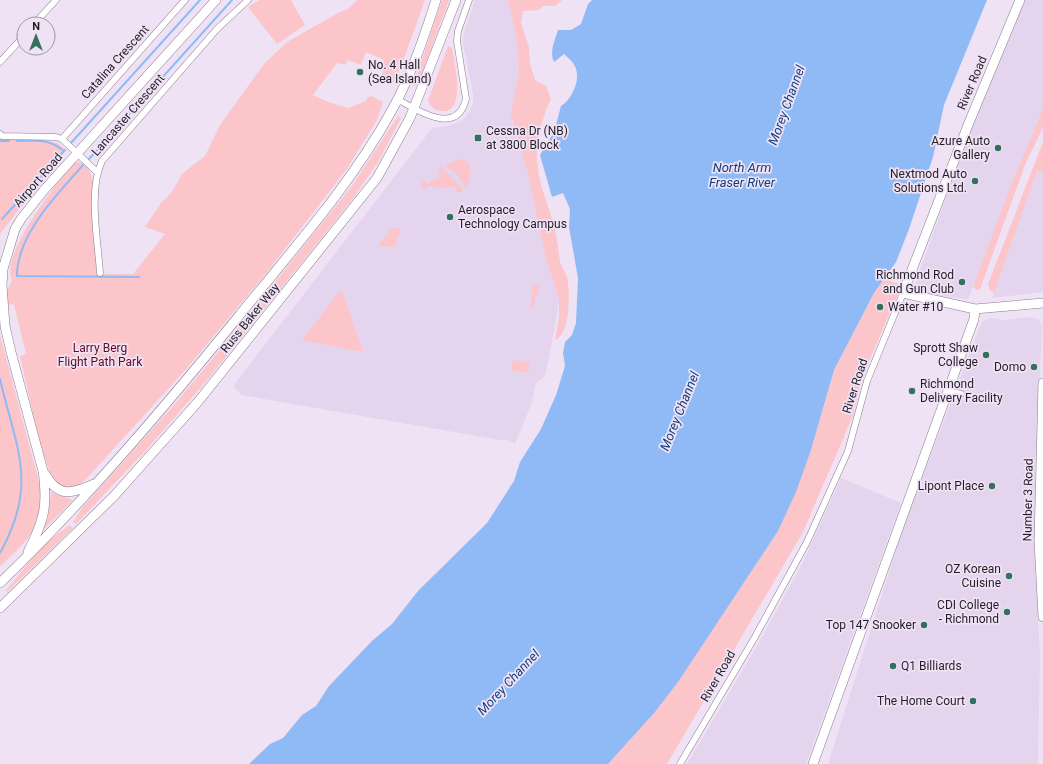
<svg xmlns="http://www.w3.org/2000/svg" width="1043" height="764" viewBox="0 0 1043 764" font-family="Roboto,sans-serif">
	<rect width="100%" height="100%" fill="#efe2f5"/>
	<path fill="#e5d4ed" d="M475,0H508L516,35L519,71L512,119L528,174L546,259L559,299L554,332L545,376L536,383L531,405L515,444L508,440H500L241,395L233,386L432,128L449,126L462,121L470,111L473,103V94L463,43L464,32Z
		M1024,0H1043V112L968,299L921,293L916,287V281L972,126Z
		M1043,155V292L992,298L1018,212Z
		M1032,317L1040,320L1042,329L1035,473V555L1040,655L1038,764H828L903,528L980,326L983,321L990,318L1004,320Z
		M841,478L901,503L806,764H687L761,639L804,560Z"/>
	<path fill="#fbc5c9" d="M260,0H291L305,25L277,44L248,7Z
		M357,0H425L395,83L381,78L383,71L381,70L384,60L366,52L361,65L348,60L345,65L337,63L313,95L328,102L348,108L366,101L367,98L371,96L383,102L377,120L346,170L271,267L188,367L86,479C79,485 68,492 58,485C45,477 25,376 20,356L26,354L14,304L7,305L6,293L12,280C0,255 54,187 69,168L73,163L80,162L88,168L93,180V217L99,274H133L165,234L145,227L161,203L171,193L183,173L205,156L220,125L264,64L287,42L340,12L348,9Z
		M442,0H449L419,81L418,84L413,86Z
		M508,0H562L555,6H543L539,10L523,11L521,23L529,47L530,64L535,80L546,86L551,99C541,121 534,144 538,169C540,188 549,206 554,225C557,236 558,249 560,261C561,266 565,272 567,277C570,292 571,333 555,340L559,318V299L546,259L528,174L511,115L519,71L516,35Z
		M448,46L452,48C454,61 467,113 442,111C436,111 430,107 428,101Z
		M1043,109V127L1025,165L980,289L977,290L973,287L1009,191Z
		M398,116L401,118L378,162L354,197L208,379L147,449L76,524L73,522L82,508L174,405L233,334L352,186Z
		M0,139L39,140L58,143L65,150L0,234Z
		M1043,142V172L1037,171L994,292L990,291L988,284Z
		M459,159L467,161C473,169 470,179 466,188L456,173L445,166Z
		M441,167L461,187L463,191L457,193L455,186C446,189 438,189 429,185L425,189L422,187V183L425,179L427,184L440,177L439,169Z
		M392,228L401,229L394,247L380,246V243Z
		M884,279L902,285L862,377L853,415L840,446L803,532L667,764H608L655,712L678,682L778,531L811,450L834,370L874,293Z
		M533,285H539L538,295L536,296L534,306L530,308Z
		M340,291L343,293L363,352L302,340Z
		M0,335L40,486C40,493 42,499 42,505C40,531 17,550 0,567Z
		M513,360L530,363L528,373L511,370Z
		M51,492L73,500L44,529L48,518Z
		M70,525L73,528L7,592L6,591C26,566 43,542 70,525Z"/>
	<path fill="#90baf5" d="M592,0H987L944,105L933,157L909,229L896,262L874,293L834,370L811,450L796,492L778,531L678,682L655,712L608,764H249L270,744L283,738L302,715L316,706L329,686L372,641L392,624L418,591L487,523L514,481L520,462L541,429L556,395L565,366L563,353L565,342L572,335L576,323L578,278L569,227L570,209L563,193L552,197L540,155L554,132L561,106C573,98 583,76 573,63C571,60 567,57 564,54L554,62C549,52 555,40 558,30H571L581,24L588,4Z"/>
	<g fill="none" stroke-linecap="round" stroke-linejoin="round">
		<path stroke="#90baf5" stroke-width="2" d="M0,141H9
			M17,141C37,141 48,138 64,151
			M71,143L200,0
			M89,159L232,0
			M83,165C57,195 17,234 17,276L139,277
			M2,219L65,150
			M0,553C39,483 16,449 0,379"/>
		<defs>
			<path id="street" d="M34,24L56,0
				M0,62L24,36
				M397,99C417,110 457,137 466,99L457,41L458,31L469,0
				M0,134L2,136L56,137L62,139L97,172
				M62,139L185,0
				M100,273C98,241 88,190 102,161L217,29L248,0
				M948,391L961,394
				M680,764L755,637L807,542L848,451L867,381L903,293"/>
			<path id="secondary" d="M1020,0L968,125L903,293L975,309L1043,303
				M1043,383L1039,541L1043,617
				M45,474C59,499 72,493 94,484
				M28,552C44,520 48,507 43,471L11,352L5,326L2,285L3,269L15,229L21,219L44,190L216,0
				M0,583C86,500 163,409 238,317C292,250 351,185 392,110C411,76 424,37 436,0
				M0,608L115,495L197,403L377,178L410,118L456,0
				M813,764L974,319L975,309"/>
		</defs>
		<use href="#street" stroke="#887c8d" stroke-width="7"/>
		<use href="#secondary" stroke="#887c8d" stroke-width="10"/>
		<use href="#street" stroke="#fff" stroke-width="6"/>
		<use href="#secondary" stroke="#fff" stroke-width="9"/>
	</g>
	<g fill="#33715e" stroke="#efe2f5" stroke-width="1.5">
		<circle cx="360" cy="72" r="4"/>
		<rect x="474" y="134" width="8" height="8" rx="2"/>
		<circle cx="998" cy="148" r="4"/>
		<circle cx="975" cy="181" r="4"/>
		<circle cx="450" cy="217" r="4"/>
		<circle cx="962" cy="282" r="4"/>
		<circle cx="880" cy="307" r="4"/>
		<circle cx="986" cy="355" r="4"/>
		<circle cx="1034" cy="367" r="4"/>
		<circle cx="912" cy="391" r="4"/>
		<circle cx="992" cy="486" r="4"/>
		<circle cx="1009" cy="576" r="4"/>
		<circle cx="1007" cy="612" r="4"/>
		<circle cx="924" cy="625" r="4"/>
		<circle cx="893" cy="666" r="4"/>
		<circle cx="973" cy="701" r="4"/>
	</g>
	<g text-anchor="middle" stroke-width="3.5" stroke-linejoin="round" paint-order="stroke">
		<g font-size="12" fill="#231e25" stroke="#efe2f5">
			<text transform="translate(115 62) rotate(-48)" y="4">Catalina Crescent</text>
			<text transform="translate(972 83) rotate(-67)" y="4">River Road</text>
			<text transform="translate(128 115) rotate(-49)" y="4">Lancaster Crescent</text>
			<text transform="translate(38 180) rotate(-49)" y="4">Airport Road</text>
			<text transform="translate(250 318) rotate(-51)" y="4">Russ Baker Way</text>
			<text transform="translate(855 386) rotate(-72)" y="4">River Road</text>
			<text transform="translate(1028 500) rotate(-89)" y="4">Number 3 Road</text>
			<text transform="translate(718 676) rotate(-60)" y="4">River Road</text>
		</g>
		<g font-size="12" fill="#231e25" stroke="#efe2f5" text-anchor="end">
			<text x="368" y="69" text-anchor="start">No. 4 Hall<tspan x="368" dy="14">(Sea Island)</tspan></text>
			<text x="486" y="135" text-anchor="start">Cessna Dr (NB)<tspan x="486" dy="14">at 3800 Block</tspan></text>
			<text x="990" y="145">Azure Auto<tspan x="990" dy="14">Gallery</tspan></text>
			<text x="967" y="178">Nextmod Auto<tspan x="967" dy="14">Solutions Ltd.</tspan></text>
			<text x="458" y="214" text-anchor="start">Aerospace<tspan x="458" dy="14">Technology Campus</tspan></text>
			<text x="954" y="279">Richmond Rod<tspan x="954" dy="14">and Gun Club</tspan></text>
			<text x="888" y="311" text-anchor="start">Water #10</text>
			<text x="978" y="352">Sprott Shaw<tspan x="978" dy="14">College</tspan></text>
			<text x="1026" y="371">Domo</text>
			<text x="920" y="388" text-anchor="start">Richmond<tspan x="920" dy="14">Delivery Facility</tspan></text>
			<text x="984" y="490">Lipont Place</text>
			<text x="1001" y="573">OZ Korean<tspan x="1001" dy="14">Cuisine</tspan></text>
			<text x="999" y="609">CDI College<tspan x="999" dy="14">- Richmond</tspan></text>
			<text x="916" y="629">Top 147 Snooker</text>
			<text x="901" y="670" text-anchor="start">Q1 Billiards</text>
			<text x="965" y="705">The Home Court</text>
		</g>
		<g font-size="12" fill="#640b22" stroke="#efe2f5">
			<text x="100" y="352">Larry Berg<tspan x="100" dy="14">Flight Path Park</tspan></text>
		</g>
		<g font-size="13" font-style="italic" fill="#0f4081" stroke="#efe2f5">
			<text transform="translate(786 105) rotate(-70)" y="5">Morey Channel</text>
			<text x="742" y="172">North Arm<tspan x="742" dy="15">Fraser River</tspan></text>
			<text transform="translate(679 411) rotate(-68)" y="5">Morey Channel</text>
			<text transform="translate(508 682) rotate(-47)" y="5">Morey Channel</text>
		</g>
	</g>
	<g transform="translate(36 36)"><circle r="19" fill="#efe2f5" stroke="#9d94a2"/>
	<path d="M0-3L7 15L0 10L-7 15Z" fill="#33715e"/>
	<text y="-6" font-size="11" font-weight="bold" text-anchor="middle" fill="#231e25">N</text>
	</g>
</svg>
